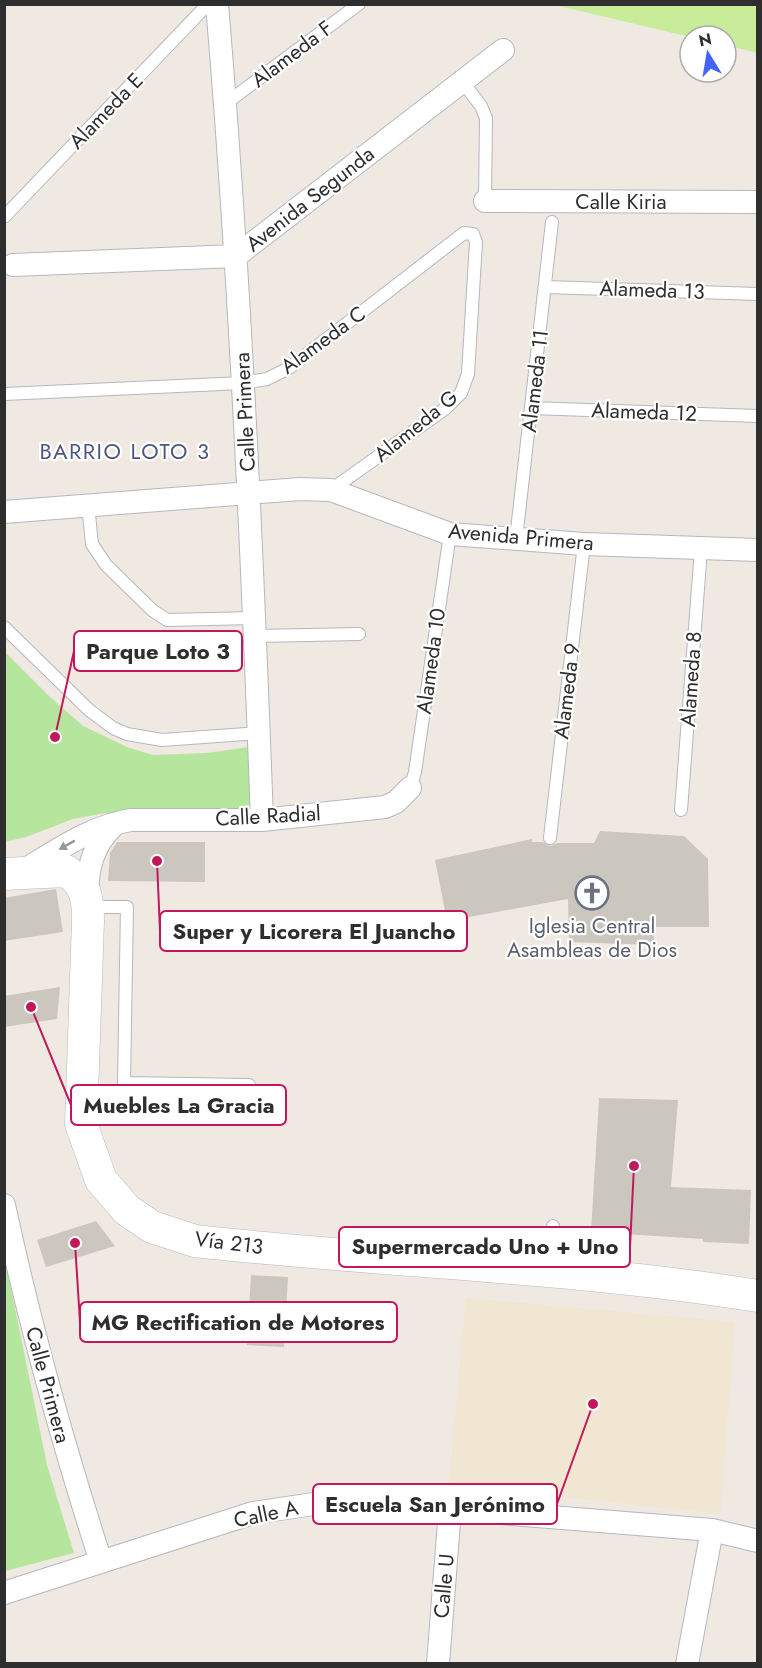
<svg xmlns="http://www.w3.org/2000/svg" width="762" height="1668" viewBox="0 0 762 1668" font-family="Jost,sans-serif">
	<rect width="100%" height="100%" fill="#efe9e1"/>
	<path fill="#f0e6d1" d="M466,1298L735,1322L720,1514L449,1485Z"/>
	<path fill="#b6e59e" d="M4,651L50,697L83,726L127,747L153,755L206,753L250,747L252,803L242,811L232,812L105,813L73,819L26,837L5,842Z
		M4,1254L47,1465L74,1553L5,1571Z"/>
	<path fill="#c9ec9a" d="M555,5H757V53L726,45V36L690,37Z"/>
	<path fill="#cbc7bf" d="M600,831L684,836L708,859L709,927H654V945L569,942L568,899L447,921L435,860L532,839V842H543L550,846L557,843H594Z
		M117,842H205V882L108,881L110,853Z
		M56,889L63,932L4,941V898Z
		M60,987L57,1019L4,1027V996Z
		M599,1098L678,1100L671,1187L751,1190L749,1244L703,1242V1239L591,1232Z
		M96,1221L115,1246L46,1267L37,1240Z
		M251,1275L288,1277L284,1347L247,1345Z"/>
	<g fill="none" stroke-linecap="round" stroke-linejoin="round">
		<defs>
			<path id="lane" d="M462,81L481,106L486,118L485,201
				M225,104L359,4
				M4,217L208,4
				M546,287L758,294
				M4,394L243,383L267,379L289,368L464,233L473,234L476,242L468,374L461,393L446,408L331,490
				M531,408L758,416
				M88,505L92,544L106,565L152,610L167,620L254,618
				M516,539L552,222
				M4,627L89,710L113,728L127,734L162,740L259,733
				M255,636L359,634
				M410,788L415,772L450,534
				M681,810L701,549
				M550,838L584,544
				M88,907H127L124,1083L249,1085
				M549,1271L553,1226"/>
			<path id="street" d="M217,4C240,276 252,548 262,820
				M485,201L758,202
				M13,265L236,256L503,50
				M4,512L300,489L331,490L450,534L584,544L758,550
				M21,872C56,851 91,826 131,820H262L385,807L396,802L410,788
				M88,898C86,869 93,845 114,825
				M4,1205C30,1326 63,1444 101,1562
				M4,1593L253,1513L327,1502L450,1509L712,1530L758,1541
				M438,1664L450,1509
				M687,1664L712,1530"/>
			<path id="secondary" d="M4,874L66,871C86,883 88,899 88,921L81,1124L101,1180L127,1210L152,1227L195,1241C382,1262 571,1266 758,1296"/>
		</defs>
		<use href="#lane" stroke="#b4b7c1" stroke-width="14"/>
		<use href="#street" stroke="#b4b7c1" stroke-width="24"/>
		<use href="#secondary" stroke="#b4b7c1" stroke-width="33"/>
		<use href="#lane" stroke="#fff" stroke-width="12"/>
		<use href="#street" stroke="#fff" stroke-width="22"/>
		<use href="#secondary" stroke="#fff" stroke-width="32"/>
	</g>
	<defs><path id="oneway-solid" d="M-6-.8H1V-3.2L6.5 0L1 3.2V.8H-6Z" transform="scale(1.5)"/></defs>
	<use fill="#969696" href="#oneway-solid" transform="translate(67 845) rotate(151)"/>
	<defs>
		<symbol id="church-ring" viewBox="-11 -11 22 22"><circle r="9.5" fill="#fff" stroke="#6b7280" stroke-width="1.5"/><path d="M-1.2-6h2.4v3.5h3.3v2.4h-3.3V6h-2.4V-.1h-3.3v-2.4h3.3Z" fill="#6b7280"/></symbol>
	</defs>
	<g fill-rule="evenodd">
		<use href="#church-ring" x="573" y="874" width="38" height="38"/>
	</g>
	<g text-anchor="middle" stroke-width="4.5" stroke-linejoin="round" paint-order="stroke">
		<g font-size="21" fill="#2e2e2e" stroke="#fff">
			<text transform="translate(292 54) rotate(-37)" y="7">Alameda F</text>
			<text transform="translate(106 111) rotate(-46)" y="7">Alameda E</text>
			<text transform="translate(310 199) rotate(-38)" y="7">Avenida Segunda</text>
			<text x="621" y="209">Calle Kiria</text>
			<text transform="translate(652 290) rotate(2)" y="7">Alameda 13</text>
			<text transform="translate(323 340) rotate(-36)" y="7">Alameda C</text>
			<text transform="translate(535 381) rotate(-83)" y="7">Alameda 11</text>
			<text transform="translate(245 412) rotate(-93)" y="7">Calle Primera</text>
			<text transform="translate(644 412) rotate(2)" y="7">Alameda 12</text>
			<text transform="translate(416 426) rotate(-39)" y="7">Alameda G</text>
			<text transform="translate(521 537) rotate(5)" y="7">Avenida Primera</text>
			<text transform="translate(431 661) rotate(-82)" y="7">Alameda 10</text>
			<text transform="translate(691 679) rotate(-86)" y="7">Alameda 8</text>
			<text transform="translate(567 691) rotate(-83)" y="7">Alameda 9</text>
			<text transform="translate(268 816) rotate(-3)" y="7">Calle Radial</text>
			<text transform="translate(229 1243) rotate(7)" y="7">Vía 213</text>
			<text transform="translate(48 1385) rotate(75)" y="7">Calle Primera</text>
			<text transform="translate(266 1514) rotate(-12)" y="7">Calle A</text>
			<text transform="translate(444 1586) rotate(-85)" y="7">Calle U</text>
		</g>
		<g font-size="21" fill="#5b616d" stroke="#fff">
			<text x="592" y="933">Iglesia Central<tspan x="592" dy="24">Asambleas de Dios</tspan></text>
		</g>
		<g font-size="22" letter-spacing="1.5" fill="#4d5680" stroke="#fff">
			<text x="125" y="459">BARRIO LOTO 3</text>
		</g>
	</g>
	<path fill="none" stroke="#c2185b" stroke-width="2" d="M55 737L74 651M157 861L160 931M31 1007L71 1105M634 1166L630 1247M75 1243L80 1322M593 1404L557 1504"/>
	<g fill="#c2185b" stroke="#fff" stroke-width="2">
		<circle cx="55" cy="737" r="6"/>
		<circle cx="157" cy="861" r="6"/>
		<circle cx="31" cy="1007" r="6"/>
		<circle cx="634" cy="1166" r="6"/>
		<circle cx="75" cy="1243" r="6"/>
		<circle cx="593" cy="1404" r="6"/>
	</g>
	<g fill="#fff" stroke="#c2185b" stroke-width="2">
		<rect x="74" y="631" width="168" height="40" rx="6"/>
		<rect x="160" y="911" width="307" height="40" rx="6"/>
		<rect x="71" y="1085" width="215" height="40" rx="6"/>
		<rect x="339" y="1227" width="291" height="40" rx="6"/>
		<rect x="80" y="1302" width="317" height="40" rx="6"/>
		<rect x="313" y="1484" width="244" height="40" rx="6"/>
	</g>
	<g font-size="22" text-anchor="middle" font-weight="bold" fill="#2e2e2e">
		<text x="158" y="659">Parque Loto 3</text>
		<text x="314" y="939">Super y Licorera El Juancho</text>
		<text x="179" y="1113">Muebles La Gracia</text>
		<text x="485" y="1254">Supermercado Uno + Uno</text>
		<text x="238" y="1330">MG Rectification de Motores</text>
		<text x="435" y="1512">Escuela San Jerónimo</text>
	</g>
	<rect width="762" height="1668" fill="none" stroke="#2e2e2e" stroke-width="12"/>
	<g transform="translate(708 54) rotate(349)"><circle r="28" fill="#ffffff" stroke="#ababab" stroke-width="1.5"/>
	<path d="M0-4.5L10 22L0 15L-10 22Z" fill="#4264fb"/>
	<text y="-9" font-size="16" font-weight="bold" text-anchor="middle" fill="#2e2e2e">N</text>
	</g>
</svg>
